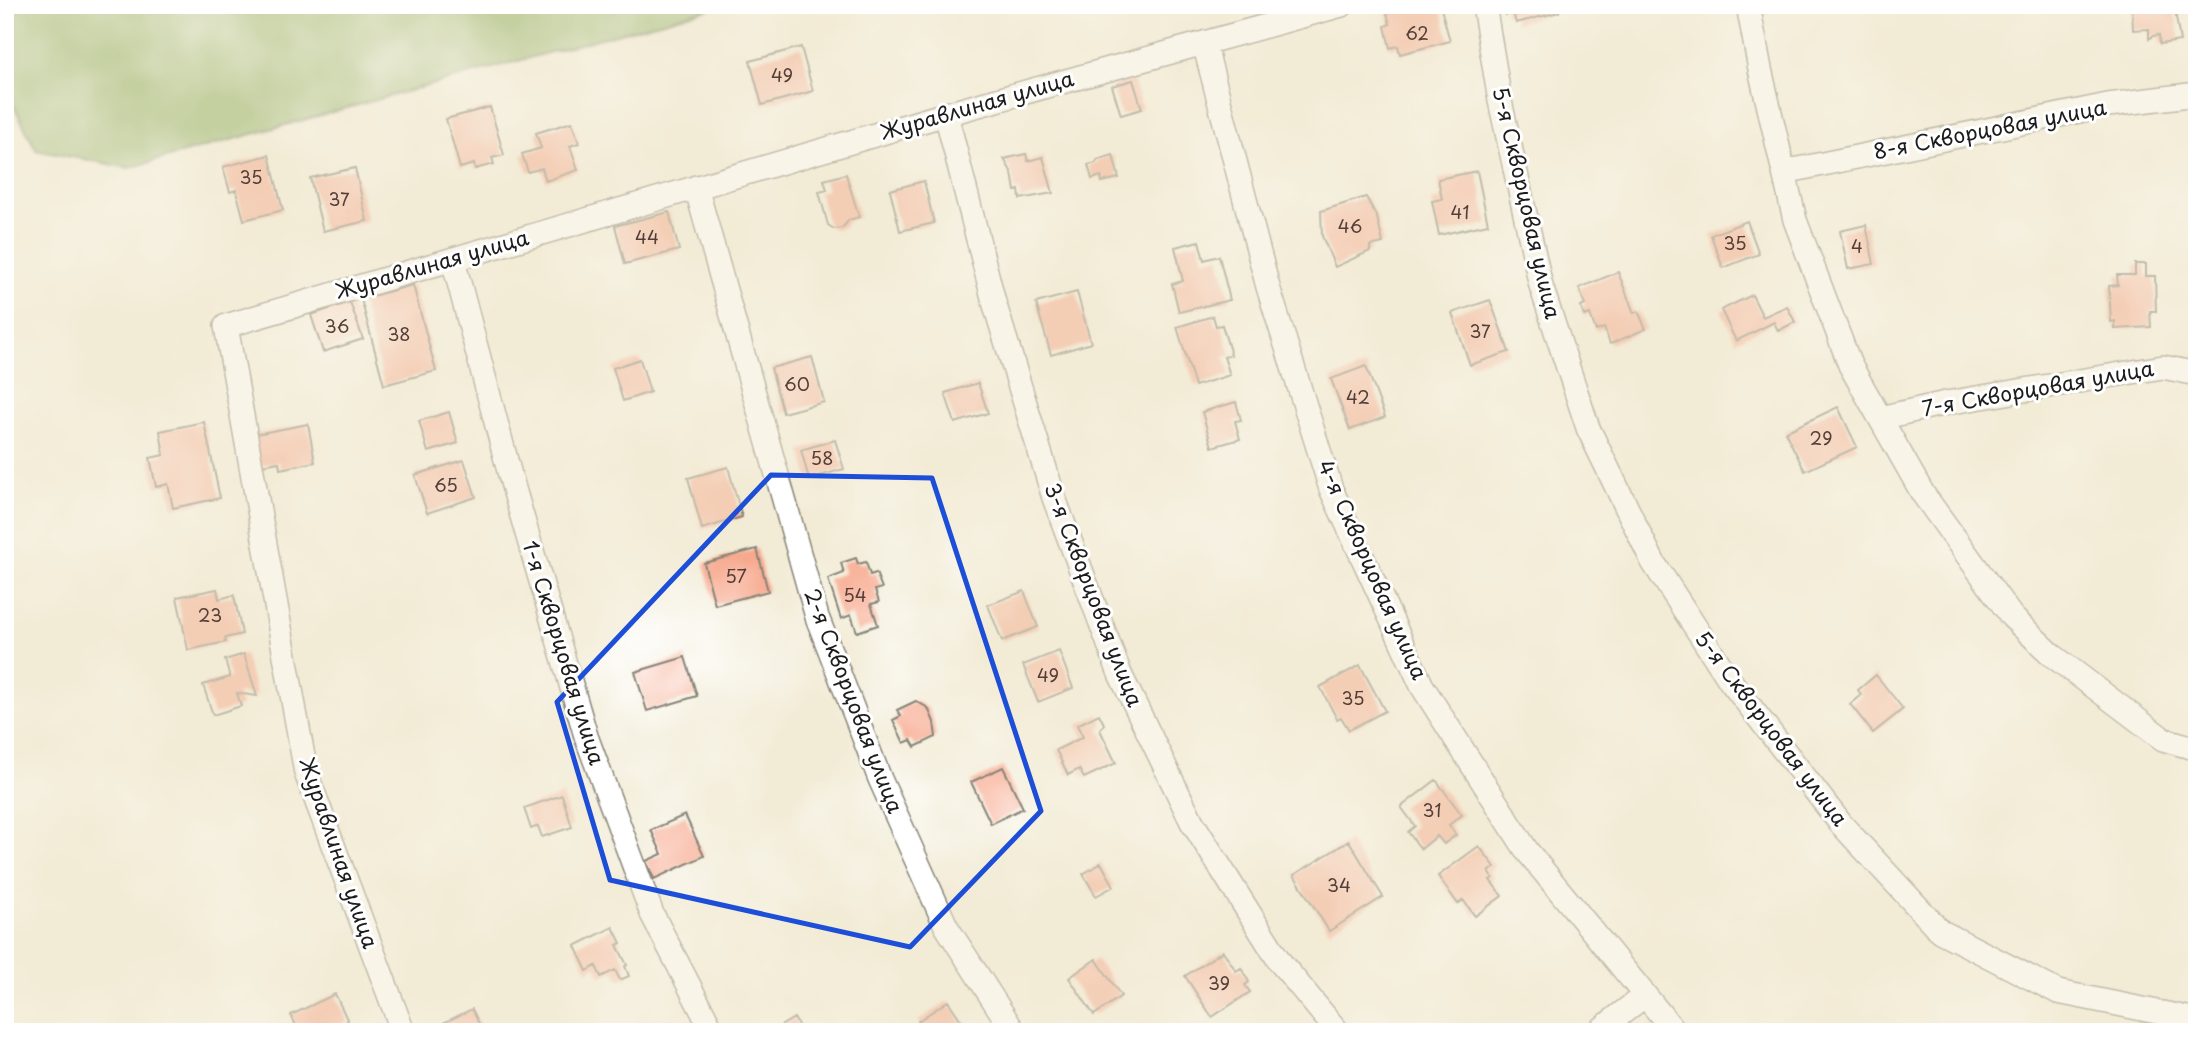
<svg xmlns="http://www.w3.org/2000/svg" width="2202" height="1037" viewBox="0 0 2202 1037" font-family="'Playpen Sans',sans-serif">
	<rect width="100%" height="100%" fill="#fff"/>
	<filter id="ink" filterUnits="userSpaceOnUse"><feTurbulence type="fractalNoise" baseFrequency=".0143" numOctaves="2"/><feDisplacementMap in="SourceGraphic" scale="14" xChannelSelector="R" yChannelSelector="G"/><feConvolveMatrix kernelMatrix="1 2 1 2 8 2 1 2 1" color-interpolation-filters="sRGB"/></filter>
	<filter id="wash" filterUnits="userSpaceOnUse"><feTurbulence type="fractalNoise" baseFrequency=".00686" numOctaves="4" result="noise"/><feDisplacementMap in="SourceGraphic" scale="28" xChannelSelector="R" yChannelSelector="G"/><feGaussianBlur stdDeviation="1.57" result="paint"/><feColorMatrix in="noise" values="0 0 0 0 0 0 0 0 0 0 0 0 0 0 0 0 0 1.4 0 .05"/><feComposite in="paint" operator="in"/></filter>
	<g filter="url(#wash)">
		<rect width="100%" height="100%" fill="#f2ebd5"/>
		<path fill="#8eb064" stroke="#556640" stroke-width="2" d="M5,5H722L129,168L36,150L5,88Z"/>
		<g id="blocks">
			<path fill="#f7a98e" d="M1402,5H1440L1450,41L1400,54L1398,46L1390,48L1385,26L1390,24L1386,10Z
				M1504,5H1558L1559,12L1516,23L1513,13L1506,15Z
				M2132,5H2174L2180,41L2160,44L2159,35L2153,36L2149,39V29L2133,30Z
				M801,47L813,91L762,105L750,61Z
				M1133,80L1142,109L1121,115L1112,86Z
				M490,107L504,155L492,158L494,164L475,169L474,164L460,168L446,119Z
				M572,122L579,143L570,146L578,170L546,181L542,168L528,172L522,154L541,148L536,133Z
				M1026,154L1028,161L1043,157L1053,193L1020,199L1019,190L1015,191L1012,173L1004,159Z
				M269,155L283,210L244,220L236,190L230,192L223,167Z
				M1113,155L1119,178L1102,182L1101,176L1092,179L1088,165L1096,163L1097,160Z
				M355,168L367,221L323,231L310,178Z
				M1477,171L1488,224L1439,235L1432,201L1442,199L1438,179Z
				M846,174L859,217L849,220L842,228L834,229L828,225L819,192L827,190L824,180Z
				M924,181L934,223L900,231L890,190Z
				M1366,197L1377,217L1383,243L1370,246V251L1335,267L1322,236L1321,211Z
				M669,212L679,250L625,264L615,226Z
				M1747,221L1759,254L1723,268L1711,235Z
				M1866,225L1874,264L1848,269L1840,231Z
				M1199,241L1204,260L1219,256L1230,300L1179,312L1172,284L1183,281L1175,247Z
				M2135,264H2146V276H2155L2156,311H2150L2151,327L2115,329V321L2111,322L2109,286L2118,285L2117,275H2135Z
				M1618,272L1634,313L1638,311L1646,329L1610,344L1604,328L1596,331L1590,314L1584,316L1581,307L1585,305L1579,288Z
				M413,285L436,371L384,385L361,299Z
				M1077,292L1091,343L1051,355L1036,303Z
				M1752,295L1763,317L1787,306L1795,322L1778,331L1774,322L1736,341L1721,310Z
				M1490,300L1509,352L1470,365L1452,313Z
				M350,302L363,339L323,352L311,315Z
				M1213,316L1216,326L1222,325L1231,355L1224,357L1230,375L1195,386L1177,327Z
				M812,357L824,402L783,413L771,368Z
				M640,359L650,392L623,401L613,368Z
				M1366,366L1385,417L1350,430L1331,379Z
				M978,383L988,413L955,423L945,393Z
				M1236,402L1241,420L1235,421L1240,439L1212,447L1202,412Z
				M1838,407L1857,447L1805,471L1785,432Z
				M449,412L458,443L428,452L419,421Z
				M204,422L220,498L173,508L168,484L156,487L150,458L164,455L160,431Z
				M308,424L315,462L280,469L279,462L256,466L251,435Z
				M835,440L844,469L809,479L801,450Z
				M464,460L476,497L427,513L415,475Z
				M728,467L742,517L702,529L688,478Z
				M757,549L768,591L715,605L704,563Z
				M856,558L858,564L866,562L870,575L876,573L882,588L875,590L879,602L871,604L878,625L857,632L851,615L841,619L828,579L844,573L841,563Z
				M217,589L219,599L234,595L242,634L225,638L226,642L188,650L177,597Z
				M1024,591L1038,627L1002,641L988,605Z
				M1059,651L1073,688L1038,702L1023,665Z
				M244,654L257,696L237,693L241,706L213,715L203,685L230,677L225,660Z
				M685,657L697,696L647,711L635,672Z
				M1360,665L1385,711L1349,730L1341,717L1337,719L1320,687Z
				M1876,675L1903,709L1873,733L1850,704L1861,695L1858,690Z
				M916,701L928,708L934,722L936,737L915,747L911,740L904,743L893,720L901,716L897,710Z
				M1099,714L1104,724L1100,730L1116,763L1084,778L1079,769L1068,775L1056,750L1083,737L1077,725Z
				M1003,767L1023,808L991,824L971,782Z
				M1436,780L1462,815L1449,825L1456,835L1444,844L1437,836L1421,849L1408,832L1415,826L1401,807Z
				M562,795L572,827L542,837L538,826L531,829L524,808Z
				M685,815L704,856L654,879L646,861L662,854L651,830Z
				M1349,841L1383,897L1329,931L1294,875Z
				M1479,846L1495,867L1489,872L1493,878L1490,880L1502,896L1475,916L1463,900L1458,904L1438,876Z
				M1101,863L1114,886L1096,896L1083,874Z
				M613,927L621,943L617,945L627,965L625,966L629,976L620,980L615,970L601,977L596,966L587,971L575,946Z
				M1223,951L1236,971L1241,968L1249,982L1245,985L1250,992L1212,1017L1185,976Z
				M1096,959L1121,996L1094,1015L1069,978Z
				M335,994L348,1021L326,1032H299L291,1015Z
				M948,1001L969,1032H926L918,1021Z
				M472,1009L483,1032H437L435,1027Z
				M794,1018L802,1032H771Z"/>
		</g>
	</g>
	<g filter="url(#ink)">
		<use href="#blocks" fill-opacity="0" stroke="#878478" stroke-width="2"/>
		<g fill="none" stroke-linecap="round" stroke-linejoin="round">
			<defs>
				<path id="minor" d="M1484,5L1500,101L1541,286L1588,428L1653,562L1731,682L1841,824L1940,931L2058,992L2197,1020
					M1748,5L1760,69L1795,220L1850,365L1923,494L2012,617L2052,655L2163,739L2197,749
					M1204,43L1268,287L1331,489L1422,686L1527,851L1675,1032
					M946,114L994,302L1054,498L1120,674L1192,822L1280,962L1338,1032
					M1784,172L2108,105L2197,94
					M696,187L817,617L880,779L946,926L1014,1032
					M453,260L510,475L586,736L652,914L713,1032
					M1880,418L1946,403L2163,367L2197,374
					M403,1032L306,773L226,326L946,114L1342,5
					M1598,1032L1645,995"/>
			</defs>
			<use href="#minor" stroke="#878478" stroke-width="26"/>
			<use href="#minor" stroke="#fff" stroke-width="23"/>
		</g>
	</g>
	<path d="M0 0H2202V1037H0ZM771,475L932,478L1041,811L910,947L610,880L557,702Z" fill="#f2ebd5" fill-opacity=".55" fill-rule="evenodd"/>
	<path fill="none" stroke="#1d4ed8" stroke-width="5" stroke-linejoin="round" d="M771,475L932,478L1041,811L910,947L610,880L557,702Z"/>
	<g text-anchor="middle" stroke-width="6" stroke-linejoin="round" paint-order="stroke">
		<g font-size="18" fill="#533f38">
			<text x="1417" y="40">62</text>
			<text x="782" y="82">49</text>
			<text x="251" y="184">35</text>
			<text x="339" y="206">37</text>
			<text x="1460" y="219">41</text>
			<text x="1350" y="233">46</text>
			<text x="647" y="244">44</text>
			<text x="1735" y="250">35</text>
			<text x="1857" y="253">4</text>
			<text x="337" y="333">36</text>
			<text x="1480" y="338">37</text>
			<text x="399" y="341">38</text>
			<text x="797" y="391">60</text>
			<text x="1358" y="404">42</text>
			<text x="1821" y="445">29</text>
			<text x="822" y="465">58</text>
			<text x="446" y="492">65</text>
			<text x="736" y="583">57</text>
			<text x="855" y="602">54</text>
			<text x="210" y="622">23</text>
			<text x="1048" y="682">49</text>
			<text x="1353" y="705">35</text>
			<text x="1432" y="817">31</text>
			<text x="1339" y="892">34</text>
			<text x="1219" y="990">39</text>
		</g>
		<g font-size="21" fill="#1c1c1c" stroke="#fff">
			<text transform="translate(977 106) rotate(-16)" y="7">Журавлиная улица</text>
			<text transform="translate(1990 130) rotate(-11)" y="7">8-я Скворцовая улица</text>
			<text transform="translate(1526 203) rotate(77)" y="7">5-я Скворцовая улица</text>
			<text transform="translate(432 265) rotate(-16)" y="7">Журавлиная улица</text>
			<text transform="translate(2038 389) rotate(-10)" y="7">7-я Скворцовая улица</text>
			<text transform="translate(1372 570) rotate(66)" y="7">4-я Скворцовая улица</text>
			<text transform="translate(1093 595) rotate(69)" y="7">3-я Скворцовая улица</text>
			<text transform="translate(563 653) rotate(73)" y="7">1-я Скворцовая улица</text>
			<text transform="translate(853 701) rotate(69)" y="7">2-я Скворцовая улица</text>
			<text transform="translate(1771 729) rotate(53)" y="7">5-я Скворцовая улица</text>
			<text transform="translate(338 853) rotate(71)" y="7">Журавлиная улица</text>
		</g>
	</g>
	<rect width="2202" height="1037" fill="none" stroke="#fff" stroke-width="28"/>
</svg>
